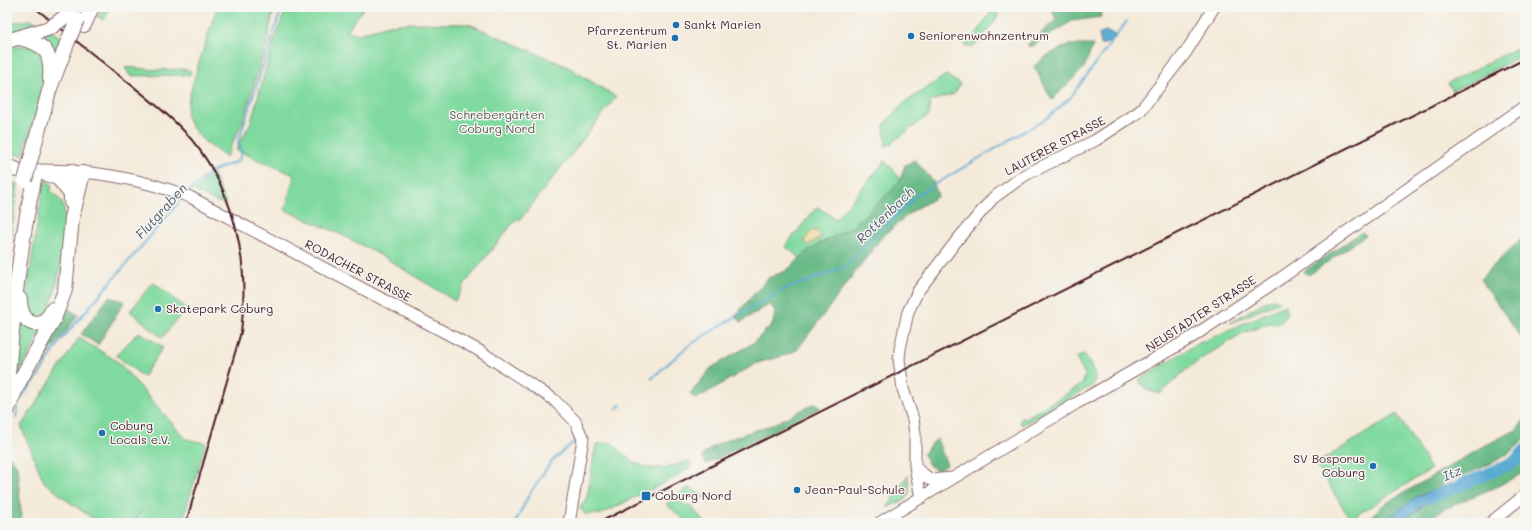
<svg xmlns="http://www.w3.org/2000/svg" width="1532" height="530" viewBox="0 0 1532 530" font-family="Mali,sans-serif">
	<rect width="100%" height="100%" fill="#f6f6f2"/>
	<filter id="ink" filterUnits="userSpaceOnUse"><feTurbulence type="fractalNoise" baseFrequency=".025" numOctaves="2"/><feDisplacementMap in="SourceGraphic" scale="8" xChannelSelector="R" yChannelSelector="G"/><feConvolveMatrix kernelMatrix="1 2 1 2 8 2 1 2 1" color-interpolation-filters="sRGB"/></filter>
	<filter id="wash" filterUnits="userSpaceOnUse"><feTurbulence type="fractalNoise" baseFrequency=".012" numOctaves="4" result="noise"/><feDisplacementMap in="SourceGraphic" scale="16" xChannelSelector="R" yChannelSelector="G"/><feGaussianBlur stdDeviation="0.9" result="paint"/><feColorMatrix in="noise" values="0 0 0 0 0 0 0 0 0 0 0 0 0 0 0 0 0 1.4 0 .05"/><feComposite in="paint" operator="in"/></filter>
	<g filter="url(#wash)">
		<rect width="100%" height="100%" fill="#f4ead9"/>
		<path fill="#80da9f" stroke="#657c65" d="M102,7H111L104,20L98,17Z
			M217,7H277L272,17L267,42L242,123L226,157C211,147 193,135 187,117C183,105 212,24 217,7Z
			M287,7H364L347,31L358,34L388,25L412,23L469,24L568,67L616,97L520,220L517,218L467,281L455,301L384,257L338,233L285,210L294,175L236,150L251,122L274,40Z
			M994,7H1001L994,23L972,48L965,45L977,33Z
			M30,20L44,24L7,34V23Z
			M52,31L62,39L54,58L35,37Z
			M1525,44V54L1453,91L1448,83Z
			M33,46L46,54V79L23,156L18,154L8,158L7,52L14,47Z
			M125,67L156,70L183,69L191,71L190,75L130,76Z
			M946,75L960,84L954,94L931,101L929,115L886,147L884,125L903,104Z
			M885,161L892,168L907,190L815,270L785,246L817,207L836,219Z
			M212,173L226,203L217,202L194,191Z
			M44,181L52,184L51,191C55,195 62,200 63,205C71,238 58,282 48,314L36,318L28,312L25,303Z
			M7,182L18,184L7,269Z
			M153,282L186,308L162,338L130,311Z
			M1273,299L1280,302L1230,323L1264,302Z
			M1285,305L1287,315L1282,321L1276,324L1270,323L1243,333L1204,357L1186,370L1160,394L1146,390L1139,380L1195,345Z
			M18,319L44,328L17,376L10,380Z
			M139,332L163,347L143,377L116,355Z
			M79,338L117,361L186,439L206,443L182,523H133L141,511L132,523H110L92,518L68,501L44,482L21,426Z
			M1084,354C1089,363 1099,375 1093,385L1022,425L1020,421L1022,417L1024,419L1084,383L1082,379L1086,377L1076,358Z
			M1397,414L1431,469L1350,519L1316,464Z
			M612,443C640,472 652,473 690,461L691,467L674,478L601,514H585L580,508L587,497L596,444Z
			M908,475L909,492L906,499L887,508Z
			M689,487L705,498L698,496L684,499L682,505H690L705,523H688L666,504Z"/>
		<path fill="#68ba86" stroke="#596c58" d="M1051,7H1100L1101,17L1072,21L1031,47L1027,45L1056,20Z
			M1068,45H1093L1084,68L1052,100L1034,66L1048,55Z
			M915,160L933,181L938,196L911,212L881,238L797,350L783,356L757,363L696,399L690,394L711,368L753,343L773,323L775,311L770,304L741,322L735,316L768,278L786,271L810,249L852,227L893,189L900,180L905,165Z
			M1362,232L1366,235L1309,275L1303,272Z
			M1525,235V343L1480,279Z
			M109,297L125,301L98,345L81,334Z
			M65,306L78,315L24,385L28,375L50,341Z
			M816,403L820,408L706,464L702,457C711,441 754,432 771,425C787,418 801,410 816,403Z
			M1525,419V439C1502,463 1471,472 1441,484V487L1416,497L1381,523H1365L1383,505L1484,446L1516,430Z
			M937,439L947,465L937,470L930,466L923,455L930,445Z
			M9,456L17,466L22,523H7Z
			M1525,457V472L1498,486L1444,509L1423,523H1400C1415,511 1429,501 1447,494C1473,482 1504,477 1525,457Z"/>
		<path fill="#eeda9e" stroke="#9c7c64" d="M811,231H817L821,237L808,245L804,241Z"/>
		<path fill="#59a9d3" stroke="#52647f" d="M1105,31L1115,35L1111,42L1101,45L1099,34Z
			M1441,487L1447,493L1424,504L1400,523H1381L1416,497Z"/>
		<g fill="none" stroke-linecap="round" stroke-linejoin="round">
			<path stroke="#59a9d3" stroke-width="2" d="M189,192L210,172L238,161L242,153L238,142L282,7
				M651,379L688,346L720,326L783,290L843,268L917,195L1047,118L1070,98L1127,21
				M616,409L621,405
				M16,418L18,401L37,378L61,340L183,198
				M515,523L529,495L551,462L578,438"/>
			<path stroke="#59a9d3" stroke-width="12" d="M1430,498L1513,463L1525,450"/>
		</g>
	</g>
	<g filter="url(#ink)">
		<g fill="none" stroke-linecap="round" stroke-linejoin="round">
			<defs>
				<path id="secondary" d="M42,170C92,170 142,179 190,197L478,350L553,399L575,421L583,439L569,523
					M915,466L919,471L931,480L952,478
					M921,498L915,466V433L913,419L903,389L899,359L900,349L908,312L918,291L958,239L993,198L1025,175L1096,140L1140,111L1186,52L1214,7
					M879,523L1077,403L1189,339L1281,278L1525,106
					M1490,523L1525,495"/>
				<path id="highway" d="M84,25L92,7
					M19,38C45,44 52,51 50,79
					M7,41L50,28
					M31,158L49,91L68,41
					M7,166L17,170
					M34,170L58,178L70,193
					M71,202V171
					M20,299C20,326 41,333 53,309
					M7,386C13,317 19,247 34,180
					M7,411L18,384L54,319L65,290L72,218L83,173"/>
			</defs>
			<use href="#secondary" stroke="#866668" stroke-width="13"/>
			<use href="#highway" stroke="#866668" stroke-width="16"/>
			<use href="#secondary" stroke="#fff" stroke-width="11"/>
			<use href="#highway" stroke="#fff" stroke-width="14"/>
			<path stroke="#4a1f2b" stroke-width="2" d="M34,7C61,29 89,51 116,73C139,91 163,109 183,130C235,185 250,260 241,332L186,523
				M598,523L1525,59"/>
			<defs>
				<path id="highway-bridge" d="M50,28L70,13
					M68,41L77,20
					M25,180L31,158"/>
			</defs>
			<use href="#highway-bridge" stroke="#866668" stroke-width="16" stroke-linecap="butt"/>
			<use href="#highway-bridge" stroke="#fff" stroke-width="14"/>
		</g>
	</g>
	<g fill="#1f6fb2" stroke="#f6f6f2" stroke-width="1.5">
		<circle cx="676" cy="25" r="4"/>
		<circle cx="911" cy="36" r="4"/>
		<circle cx="675" cy="38" r="4"/>
		<circle cx="158" cy="309" r="4"/>
		<circle cx="102" cy="433" r="4"/>
		<circle cx="1373" cy="466" r="4"/>
		<circle cx="797" cy="490" r="4"/>
		<rect x="641" y="491" width="10" height="10" rx="2"/>
	</g>
	<g text-anchor="middle" stroke-width="3" stroke-linejoin="round" paint-order="stroke">
		<g font-size="12" fill="#4a1f2b" stroke="#f6f6f2" text-anchor="start">
			<text x="684" y="29">Sankt Marien</text>
			<text x="667" y="35" text-anchor="end">Pfarrzentrum<tspan x="667" dy="14">St. Marien</tspan></text>
			<text x="919" y="40">Seniorenwohnzentrum</text>
			<text x="166" y="313">Skatepark Coburg</text>
			<text x="110" y="430">Coburg<tspan x="110" dy="14">Locals e.V.</tspan></text>
			<text x="1365" y="463" text-anchor="end">SV Bosporus<tspan x="1365" dy="14">Coburg</tspan></text>
			<text x="805" y="494">Jean-Paul-Schule</text>
			<text x="655" y="500">Coburg Nord</text>
		</g>
		<g font-size="12" fill="#5a574e" stroke="#f6f6f2">
			<text x="497" y="119">Schrebergärten<tspan x="497" dy="14">Coburg Nord</tspan></text>
		</g>
		<g font-size="12" fill="#4a1f2b" stroke="#f6f6f2">
			<text transform="translate(1055 146) rotate(-28)" y="4">LAUTERER STRASSE</text>
			<text transform="translate(358 271) rotate(28)" y="4">RODACHER STRASSE</text>
			<text transform="translate(1201 314) rotate(-33)" y="4">NEUSTADTER STRASSE</text>
		</g>
		<g font-size="13" font-style="italic" fill="#50566e" stroke="#f6f6f2">
			<text transform="translate(161 211) rotate(-48)" y="5">Flutgraben</text>
			<text transform="translate(885 215) rotate(-44)" y="5">Rottenbach</text>
			<text transform="translate(1452 473) rotate(-23)" y="5">Itz</text>
		</g>
	</g>
	<rect width="1532" height="530" fill="none" stroke="#f6f6f2" stroke-width="24"/>
</svg>
